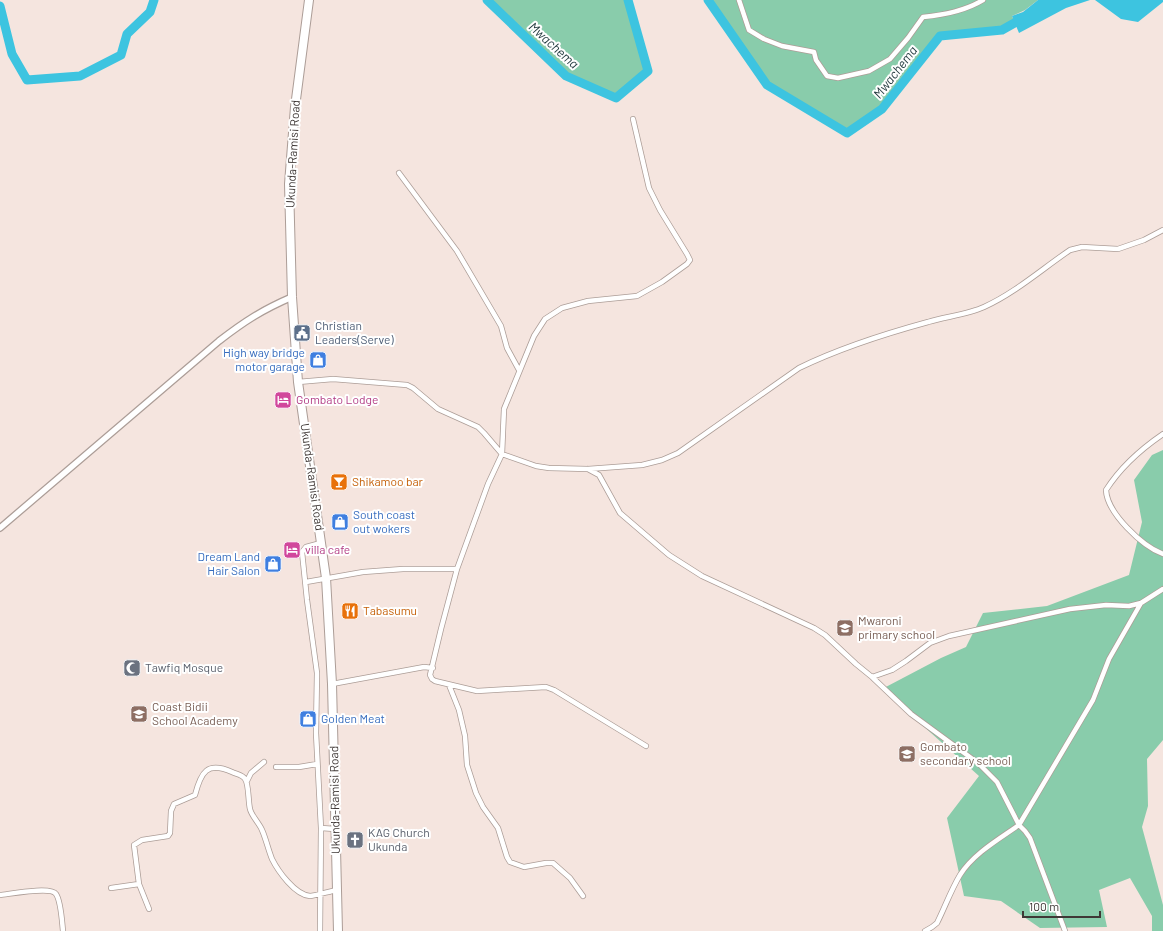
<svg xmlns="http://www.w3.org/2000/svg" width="1163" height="931" viewBox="0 0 1163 931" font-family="Barlow,sans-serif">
	<rect width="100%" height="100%" fill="#f5e5df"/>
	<path fill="#89ccab" d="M487,0H628L648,71L616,98L566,76Z
		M708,0H1038L1025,10L1012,16L1015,23L1002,30L940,36L882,109L847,133L767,85Z
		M1163,450V740L1147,759L1148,806L1142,827L1163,905V931H1152V916L1130,878L1099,890L1107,927L1040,928L1001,901L964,896L947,818L979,776L882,689L941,658L966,647L983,613L1047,606L1129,575L1142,522L1134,480L1152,455Z"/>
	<path fill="#3dc4e0" d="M1038,0H1090L1066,8L1019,33L1012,16L1023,12Z
		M1095,0H1163V2L1138,22L1121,19Z"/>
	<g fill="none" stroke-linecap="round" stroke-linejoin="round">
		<path stroke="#3dc4e0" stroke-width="9" d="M487,0L566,76L616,98L648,71L628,0
			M708,0L767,85L847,133L882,109L940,36L1002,30L1025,17
			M0,6L12,54L27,80L80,76L121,55L127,34L150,12L154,0"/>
		<defs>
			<path id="minor" d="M739,0L749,30L764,39L782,46L814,52L816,60L827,76L838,78L869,71L890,59L908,38L923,17C944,15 965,11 983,0
				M633,119L649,188L660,210L687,254L690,260L687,264L662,282L637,296L588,301L562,308L545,319L534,336L504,409L502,454L488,484L457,569L441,629L430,675L432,679L435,681L477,691L546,687L554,690L646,746
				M399,173L457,251L501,326L507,348L519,370
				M298,382L333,379L407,385L413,388L438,409L478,427L484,433L502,454L536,466L549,468L588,469L642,465L662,460L678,453L799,368C840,348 884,334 928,322C944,317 969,314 984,307C1015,293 1042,269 1070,250L1082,247L1118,249L1144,240L1163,230
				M1163,434C1141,449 1120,468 1106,490C1107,513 1142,546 1163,554
				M588,469L599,475L620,513L669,555L702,576L814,628L825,635L856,664L872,677L911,714L978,763L997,782L1019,825C999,839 973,854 960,875C951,890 945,907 937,923L932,927L925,931
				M306,582L363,572L403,569H457
				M872,677L892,670L906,661L930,643L949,636L1070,609L1106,605L1129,606L1141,603L1163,589
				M332,684L424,667L433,668
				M449,685L459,710L465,736L467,765L476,793L483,807L498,828L507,857L510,862L524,867L546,863H553L570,878L583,896
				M276,767H299L317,764
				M247,781L251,773L264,762
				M321,828L335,829
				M139,884L149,909
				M111,888L139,884L134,845L142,840L168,836L170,833L171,811L174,804L195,795C201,772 207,761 232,772C236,774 243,775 245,779C249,784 248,801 250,809C251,815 259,823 262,830C266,839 268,849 272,859C278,871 295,895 310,896C314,896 331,891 337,890
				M0,895C10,894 51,886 56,894C61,901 62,922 63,931
				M320,931L321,828L316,733L317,673L307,600L302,552L306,547L321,543
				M1065,931L1030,838L1025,831L1019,825L1093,700L1109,659L1141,603"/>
			<path id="tertiary" d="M0,528L219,341C245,321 262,310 292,297"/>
			<path id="trunk" d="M309,0L295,107L289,184L292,297L298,382L326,578L332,684L338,931"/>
		</defs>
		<use href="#minor" stroke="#ac9d97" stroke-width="6"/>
		<use href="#tertiary" stroke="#ac9d97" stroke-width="8"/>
		<use href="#trunk" stroke="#ac9d97" stroke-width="10"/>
		<use href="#minor" stroke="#fff" stroke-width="4.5"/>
		<use href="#tertiary" stroke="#fff" stroke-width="5.5"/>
		<use href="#trunk" stroke="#fff" stroke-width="8"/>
	</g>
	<defs>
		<symbol id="civic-square" viewBox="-11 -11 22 22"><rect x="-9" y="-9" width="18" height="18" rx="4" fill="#5c6f8a" stroke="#fff"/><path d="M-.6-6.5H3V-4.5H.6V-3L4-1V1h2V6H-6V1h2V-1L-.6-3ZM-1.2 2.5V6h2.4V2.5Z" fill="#fff"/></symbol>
		<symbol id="shop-square" viewBox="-11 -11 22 22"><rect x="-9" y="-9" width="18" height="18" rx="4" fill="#3f7fe0" stroke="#fff"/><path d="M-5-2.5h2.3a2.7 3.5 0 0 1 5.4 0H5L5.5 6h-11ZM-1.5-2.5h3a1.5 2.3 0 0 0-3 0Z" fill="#fff"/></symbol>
		<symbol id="hotel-square" viewBox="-11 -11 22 22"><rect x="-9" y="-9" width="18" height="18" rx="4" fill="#d1479c" stroke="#fff"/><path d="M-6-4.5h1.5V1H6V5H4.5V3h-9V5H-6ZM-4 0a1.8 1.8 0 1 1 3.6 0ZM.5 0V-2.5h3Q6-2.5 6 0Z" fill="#fff"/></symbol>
		<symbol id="bar-square" viewBox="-11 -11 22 22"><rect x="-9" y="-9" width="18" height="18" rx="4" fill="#e8710a" stroke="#fff"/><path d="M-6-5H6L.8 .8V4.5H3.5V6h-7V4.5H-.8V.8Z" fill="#fff"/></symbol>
		<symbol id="restaurant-square" viewBox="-11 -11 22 22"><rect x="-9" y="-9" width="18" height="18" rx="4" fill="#e8710a" stroke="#fff"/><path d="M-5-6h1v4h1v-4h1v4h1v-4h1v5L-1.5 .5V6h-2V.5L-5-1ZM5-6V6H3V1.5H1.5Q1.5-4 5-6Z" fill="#fff"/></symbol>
		<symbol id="school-square" viewBox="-11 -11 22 22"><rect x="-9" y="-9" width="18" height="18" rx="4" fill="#8d6e63" stroke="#fff"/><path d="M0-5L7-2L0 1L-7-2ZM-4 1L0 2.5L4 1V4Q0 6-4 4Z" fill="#fff"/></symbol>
		<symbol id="mosque-square" viewBox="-11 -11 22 22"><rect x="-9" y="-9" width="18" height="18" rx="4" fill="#6b7280" stroke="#fff"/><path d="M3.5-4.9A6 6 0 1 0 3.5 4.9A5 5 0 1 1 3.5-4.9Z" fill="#fff"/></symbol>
		<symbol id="church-square" viewBox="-11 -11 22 22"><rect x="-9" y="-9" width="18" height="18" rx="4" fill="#6b7280" stroke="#fff"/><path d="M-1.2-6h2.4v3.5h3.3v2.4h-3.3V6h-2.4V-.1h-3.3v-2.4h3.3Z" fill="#fff"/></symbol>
	</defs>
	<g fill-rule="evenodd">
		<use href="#civic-square" x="292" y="323" width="20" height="20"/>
		<use href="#shop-square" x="308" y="350" width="20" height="20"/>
		<use href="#hotel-square" x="273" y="390" width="20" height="20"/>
		<use href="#bar-square" x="329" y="472" width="20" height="20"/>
		<use href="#shop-square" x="330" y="512" width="20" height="20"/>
		<use href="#hotel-square" x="282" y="540" width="20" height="20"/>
		<use href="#shop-square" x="263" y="554" width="20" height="20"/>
		<use href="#restaurant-square" x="340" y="601" width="20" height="20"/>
		<use href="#school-square" x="835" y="618" width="20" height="20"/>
		<use href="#mosque-square" x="122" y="658" width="20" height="20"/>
		<use href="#school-square" x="129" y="704" width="20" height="20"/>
		<use href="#shop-square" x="298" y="709" width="20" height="20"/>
		<use href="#school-square" x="897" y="744" width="20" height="20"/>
		<use href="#church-square" x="345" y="830" width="20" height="20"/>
	</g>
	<g text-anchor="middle" stroke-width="4" stroke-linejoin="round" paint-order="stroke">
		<g font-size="12" fill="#3f3836" stroke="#fff">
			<text transform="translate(293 154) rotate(-87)" y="4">Ukunda-Ramisi Road</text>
			<text transform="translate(312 477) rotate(82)" y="4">Ukunda-Ramisi Road</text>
			<text transform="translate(335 800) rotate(-91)" y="4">Ukunda-Ramisi Road</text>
		</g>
		<g font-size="12" fill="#4e5e75" stroke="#fff" text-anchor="start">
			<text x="315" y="330">Christian<tspan x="315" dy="14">Leaders(Serve)</tspan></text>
		</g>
		<g font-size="12" fill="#366cbe" stroke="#fff" text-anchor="end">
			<text x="305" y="357">High way bridge<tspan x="305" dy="14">motor garage</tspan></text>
			<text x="353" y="519" text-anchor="start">South coast<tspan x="353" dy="14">out wokers</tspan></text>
			<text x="260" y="561">Dream Land<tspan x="260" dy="14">Hair Salon</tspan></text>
			<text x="321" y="723" text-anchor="start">Golden Meat</text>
		</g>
		<g font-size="12" fill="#b23c85" stroke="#fff" text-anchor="start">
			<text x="296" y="404">Gombato Lodge</text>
			<text x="305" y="554">villa cafe</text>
		</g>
		<g font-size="12" fill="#c56008" stroke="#fff" text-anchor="start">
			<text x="352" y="486">Shikamoo bar</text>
			<text x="363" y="615">Tabasumu</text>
		</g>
		<g font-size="12" fill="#785e54" stroke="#fff" text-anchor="start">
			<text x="858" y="625">Mwaroni<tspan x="858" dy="14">primary school</tspan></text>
			<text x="152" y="711">Coast Bidii<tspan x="152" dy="14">School Academy</tspan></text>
			<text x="920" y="751">Gombato<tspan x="920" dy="14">secondary school</tspan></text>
		</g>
		<g font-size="12" fill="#5b616d" stroke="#fff" text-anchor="start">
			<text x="145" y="672">Tawfiq Mosque</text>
			<text x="368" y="837">KAG Church<tspan x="368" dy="14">Ukunda</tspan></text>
		</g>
		<g font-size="13" font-style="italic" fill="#1f363b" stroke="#fff">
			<text transform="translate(554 45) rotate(42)" y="5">Mwachema</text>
			<text transform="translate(895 72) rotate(-52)" y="5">Mwachema</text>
		</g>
	</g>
	<path d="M1023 911v6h77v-6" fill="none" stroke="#3f3836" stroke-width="2"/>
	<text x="1029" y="911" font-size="12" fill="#3f3836" stroke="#ffffff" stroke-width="3" paint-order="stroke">100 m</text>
</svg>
